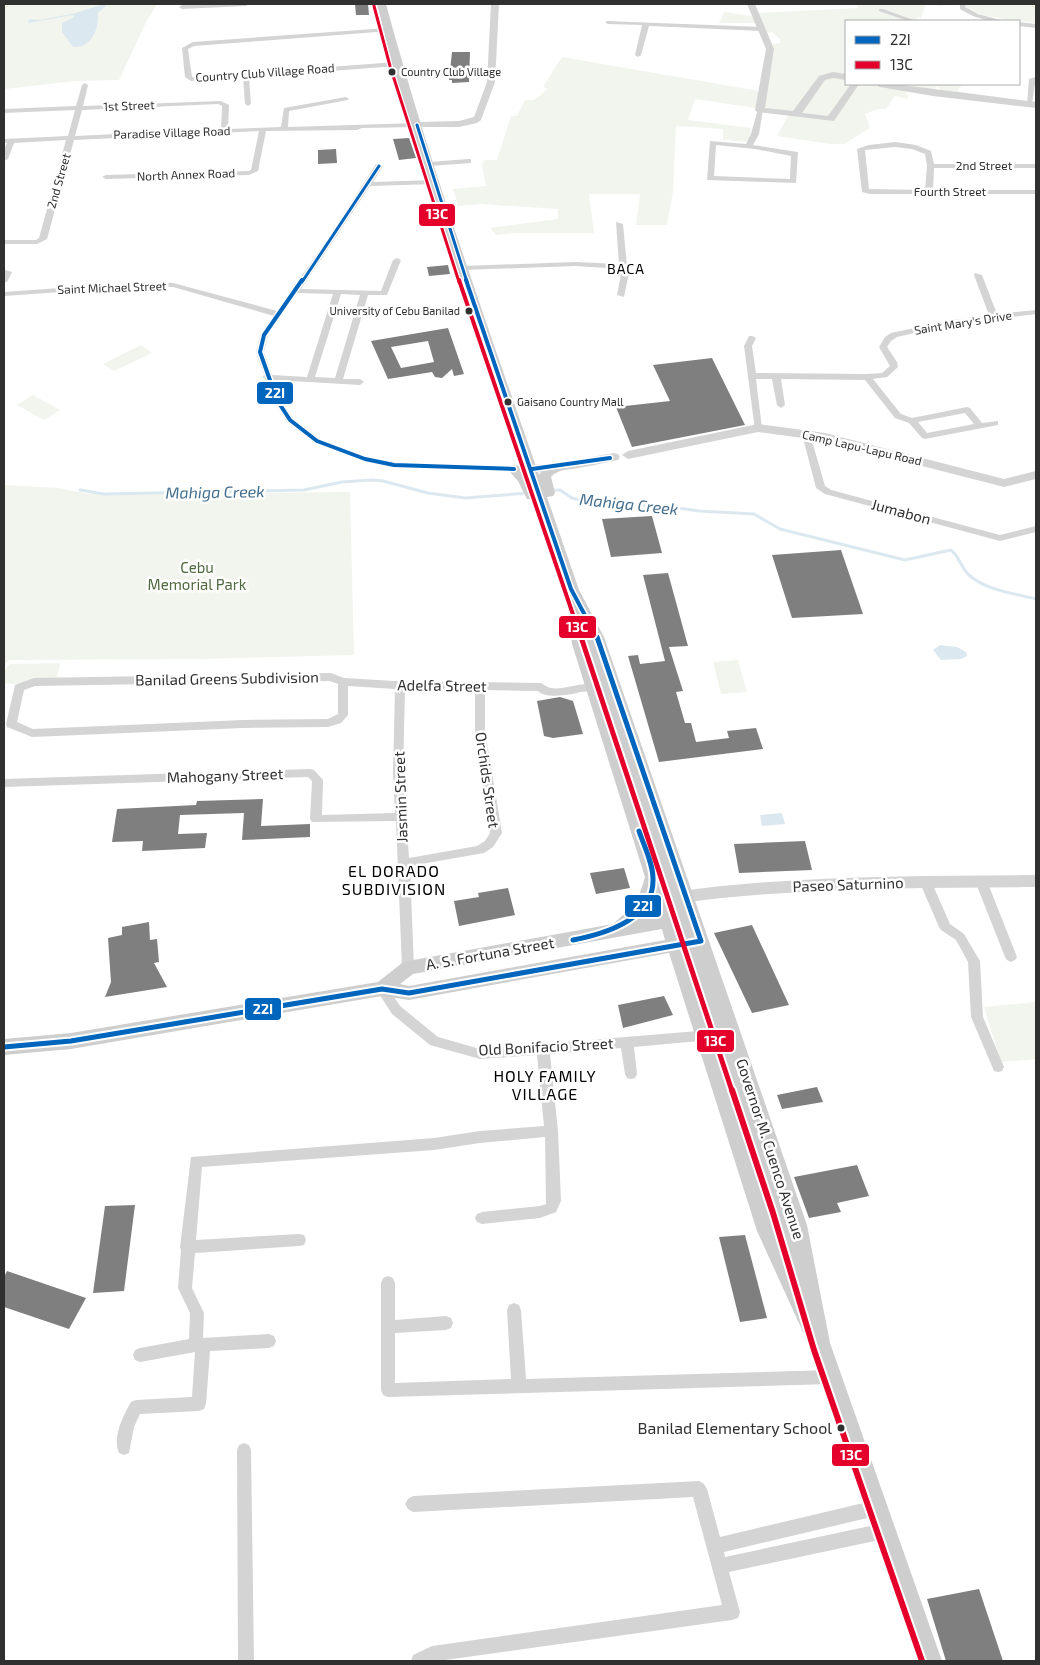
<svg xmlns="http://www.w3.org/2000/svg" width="1040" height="1665" viewBox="0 0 1040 1665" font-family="'Exo 2',sans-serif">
	<rect width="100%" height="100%" fill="#fff"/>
	<path fill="#f1f5ed" d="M4,4H157L146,22L119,80L75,81L4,89Z
		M856,4H954L940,6L926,4L921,18L917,17V21H846V84H955L962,85L957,91L1004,98V101L938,92L940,88L936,87L935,89H913L906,92L905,94L909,95L907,99L895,96L886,109H878L865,114L870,128L844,144H830L777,136L790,112L769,109L763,106L774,52L773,44L780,43V39L772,32L766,33L759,13L858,8Z
		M965,4H1036V23C1013,19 984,20 964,6Z
		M724,12L751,16L756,23H719Z
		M562,57L759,91L756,108L695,99L688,120L751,128L749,142L723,140V129L676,126L673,191L667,225H636L640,194H589L594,233H516L496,235L490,228L558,219V209L481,204L458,206L453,189L486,186L482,164L485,160H497L511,116H517L525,100H534L548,89L543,87Z
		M141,345L152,353L114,371L103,364Z
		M33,395L60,410L44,420L17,405Z
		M4,485L59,488L88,494L350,492L354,655L200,659L9,660L4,665Z
		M738,660L747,692L721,694L713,662Z
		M60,663L57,678L32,679L21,685L4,683V671L10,664Z
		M1036,1002V1059L1001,1062L984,1007Z"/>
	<path fill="#dce8f0" d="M103,4L106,6L98,13C99,29 92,48 73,47L62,32V23L74,17L73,15L28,23L29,19L40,20L76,13Z
		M940,645L957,647L966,652L967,656L961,659L941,660L933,650Z
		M782,813L785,824L762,826L760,815Z"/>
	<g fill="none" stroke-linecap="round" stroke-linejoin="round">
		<path stroke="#dce8f0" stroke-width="3" d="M80,490L104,494L304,490L342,482L372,480L383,481L428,493L465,498L528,493
			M550,490H560L572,498L596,504L664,506L699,511L754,514L780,529L905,560L951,550C960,557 961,568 969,575C987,591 1014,593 1036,599"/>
	</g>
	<path fill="#7f7f7f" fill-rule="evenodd" d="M355,4H368L369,15H356Z
		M452,52H470L469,82L452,83V80H449Z
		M409,138L416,158L399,160L393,139Z
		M336,149L337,163L318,164V150Z
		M448,265L450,274L429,276L427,267Z
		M448,328L464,374L454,376L452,369L442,378L435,377L432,372L388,379L371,341ZM428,341L434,362L401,368L391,347Z
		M712,358L745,425L632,447L616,407L670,401L653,365Z
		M652,516L662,553L611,557L602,519Z
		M841,550L863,614L792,618L772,555Z
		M668,573L688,646L669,647L683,691L676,692L685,723H691L696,742L729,738L727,731L756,728L763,749L659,762L628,656L638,655L640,664L665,661L643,575Z
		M560,697L573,701L583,734L553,738L544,736L537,701Z
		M263,799L261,826L310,824V837L242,840L244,813L180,815L178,834L207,833L205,848L142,851L143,841L112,842L117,809L196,805L197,801Z
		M805,841L812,870L739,873L734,844Z
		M624,868L630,888L596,894L590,873Z
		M508,888L515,915L459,926L454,901L479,897L478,893Z
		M149,922L150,940L157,939L159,962L154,963L167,987L105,997L111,982L108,938L122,935V927Z
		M752,925L789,1005L752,1013L714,933Z
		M664,996L673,1015L623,1028L618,1005Z
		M817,1087L823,1102L782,1109L777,1095Z
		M857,1165L869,1196L837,1203L841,1212L809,1218L794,1177Z
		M135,1205L124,1291L93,1293L105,1206Z
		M745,1235L767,1318L740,1322L719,1237Z
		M7,1271L86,1298L69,1329L4,1307V1277Z
		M979,1589L1003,1661H946L927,1599Z"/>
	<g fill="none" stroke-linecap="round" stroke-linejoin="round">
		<path fill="#d4d4d4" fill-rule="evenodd" d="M211,4H249L246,6L182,9L179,7L182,5Z
			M960,4H966L965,7L978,14L1004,21C988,22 974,18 960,9Z
			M879,9H883L916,21H908L879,11Z
			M606,21L762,27L765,29L762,31L649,26L641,55L638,57L635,55L642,25L608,24L606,23Z
			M1019,22L1036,24V28L1019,26Z
			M388,28L390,29V31L194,46L188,49L192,77L397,62L400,64L397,66L249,77L251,104L248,106L245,104L243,77L191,81L185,77L182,48L193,42Z
			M1036,77L1032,104L1027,105L1029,79Z
			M85,83L88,85L83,106L221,101L229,105L228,129L281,127L284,108L346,97L349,99L348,100L289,111L288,127L417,123L421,125L417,127L362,128L357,130L266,131L258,171L249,175L106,179L102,177L106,175L248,171L251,170L259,131L74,140L47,239L37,244H4V240H36L39,238L66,140L14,143L8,159L4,161V150L7,143H4V139L68,136L75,110L4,113V109L76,106L82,85ZM218,104L222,106L221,129L75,136L82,110Z
			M758,109L763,110L759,134L753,145L798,152L796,183L707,180L710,141L746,144L751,134ZM716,145L755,149L791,156L790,179L714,176Z
			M895,142L916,145L931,151L934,164H1036V168H934L933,190H1036V194H870L862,192L857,149L869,145ZM895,147L912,149L925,154L927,166L925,190L869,189L865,150Z
			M468,159H471V163L430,166L426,164L430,162Z
			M376,164L383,166L373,182L435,180L439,182L435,184L370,186L301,289L381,291L393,260L397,258L401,260L387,295H368L343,379H360L364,382L360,385L274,380L281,400L293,418L320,439L367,457L394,462L522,466L527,469L525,471L394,468L362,461L314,443L287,422L273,400L265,379L263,377L264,375L256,352L260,335L274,316L173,287L146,286L4,296V292L146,282L173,283L277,311L331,234ZM297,293L333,294L307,377L272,375L264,352L268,335ZM341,294L360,295L335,378L315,377Z
			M616,222L623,224L627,266L630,268L624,297L617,295L622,269L576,266L462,270L458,268L462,266L576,262L619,264Z
			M5,270L12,272L7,282H4Z
			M975,273L982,275L997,314L1036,310V314L953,324L897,337L891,341L887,347L897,362L898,367L887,377L873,379L901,414L912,418L967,407L970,408L982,423L998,421V425L925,439L922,438L909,423L895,418L865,380L781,379L785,405L781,408L777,405L772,379H756L762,428L758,431L755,430L744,346L749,336H752L756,338L752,346L756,373L867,374L882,373L890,366L879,347L885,337L891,333L953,320L989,315L974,275ZM965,413L974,424L927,433L918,422Z
			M806,431L810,434L825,486L831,490L1000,535L1036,526V532L1000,541L825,494L816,488L802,434Z
			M331,673L344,678L394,681L541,683C543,684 545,686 548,687C562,693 588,677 598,688C593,694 587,690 580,692C571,695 545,699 538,691L485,690V731L502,833L493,847L484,853L410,866L414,968L412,972L408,973L404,972L402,968L396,821L312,822L310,819L312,781L308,777L4,787V779L310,769L314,770L323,780L322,815L395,813L393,773L395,689L348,686V715L341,723L328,727L243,728L32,737L7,727L6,724L15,685L34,678ZM330,681L338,684V714L328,719L243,720L33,729L17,722L24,690L35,686ZM405,689L475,690V731L490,833L485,841L477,846L409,858L403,773Z
			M981,876L985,878L987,881L1017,957L1015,960L1011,962L1007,960L1005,957L975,881L977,878Z
			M926,878L930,880L932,883L950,924L964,934L980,961L983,1017L1004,1067L1002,1071L998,1072L994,1071L971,1017L968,962L956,940L941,930L939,927L920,883L922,880Z
			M382,984L386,985L400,1006L438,1037L480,1049L710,1030L714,1031L716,1035L714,1039L710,1040L634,1047L637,1074L635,1078L631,1079L627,1078L625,1074L621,1048L550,1054L558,1131L561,1201L556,1212L540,1218L482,1224L477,1222L475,1218L477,1214L482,1212L540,1206L546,1204L545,1137L480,1143L434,1150L202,1167L196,1240L299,1234L304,1235L306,1240L304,1245L299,1246L195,1253L192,1288L204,1313L203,1338L269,1334L274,1336L276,1341L274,1346L269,1348L210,1351L206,1404L204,1409L199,1411L140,1414L134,1427L129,1453L124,1455L119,1453C112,1437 123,1416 131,1402L136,1400L192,1397L195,1352L140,1362L135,1360L133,1355L135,1350L140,1348L189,1339L190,1313L178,1288L181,1250L180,1247L191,1157L434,1138L480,1131L544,1126L537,1055L480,1059L430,1045L392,1014L376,989L378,985Z
			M388,1276L393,1278L395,1283V1320L446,1316L451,1318L453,1323L451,1328L446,1330L395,1333V1383L511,1379L507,1310L509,1305L514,1303L519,1305L521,1310L526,1379L831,1370L836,1372L838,1377L836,1382L831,1384L388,1397L383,1395L381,1390V1283L383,1278Z
			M244,1443L249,1445L251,1450L254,1661H238L237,1450L239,1445Z
			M699,1481L704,1484L707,1489L720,1537L876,1500L881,1503L884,1508L881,1513L876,1516L724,1552L725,1557L884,1523L889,1526L892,1531L889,1536L884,1539L729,1572L740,1612L738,1618L732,1620L438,1661H411L413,1655L432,1646L722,1605L693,1497L413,1512L408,1509L405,1504L408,1499L413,1496Z"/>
		<path fill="#d4d4d4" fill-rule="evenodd" d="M491,4H499L495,82L481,120L477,123L459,127H414V123L417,122L459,121L474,117L487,82Z
			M747,4H755L774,49L765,108L793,111L819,76L833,72L846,74V80L833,78L825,80L802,113L828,116L851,84H859L834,121L757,112L755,110L766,49Z
			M875,84H894L1036,102V108L933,96L880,87Z
			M758,424L825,433L1004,479L1036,471V479L1004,487L825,441L758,432L628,459L622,455L628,451Z
			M614,453L618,454L620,457L618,460C604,463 535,479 526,469L532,465L558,463Z
			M1036,875V887C915,888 794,887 674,904L669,902L666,898L669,894L674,892C794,875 915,876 1036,875Z"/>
		<path fill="#cecece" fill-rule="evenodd" d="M377,4H386C429,163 485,319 539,475C544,467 549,465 558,463L565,467C561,472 555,472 551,477L555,493L553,496L547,497L579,590L604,637L807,1225L830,1343L942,1661H918L811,1348L808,1334L803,1332L757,1231L669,953L409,1000L382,996L71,1049L4,1055V1039L71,1033L378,982L402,963L408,961L613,924C634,905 637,905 645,877L572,644L567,597L534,500L527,499L518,481L507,469L514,465L519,466L525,473L451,253L392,64ZM584,626L590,637L691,938L681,937L678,926L682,925L685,920L682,915L674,914L586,644ZM654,903L658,916L643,919ZM662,929L665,940L409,986L400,984L413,974ZM693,946L780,1202L773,1205L770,1211L686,950Z"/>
		<path stroke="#cecece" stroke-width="16" d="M591,647L740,1091"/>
		<path stroke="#cecece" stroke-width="21" d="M739,1090L780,1211"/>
		<defs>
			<path id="bus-1-far2" d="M417,125L467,282
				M302,282L379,166"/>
			<path id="bus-1-far1" d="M302,280L264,335L260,352L277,400L290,420L317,441L365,459L394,465L514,469
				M466,280L571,589L597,638
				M532,469L610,458"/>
			<path id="bus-1" d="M573,940C604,934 654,920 653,879C653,863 644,846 639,831
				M4,1047L71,1041L382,989L409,993L701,941L597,637"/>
			<path id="bus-2-far3" d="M374,6L390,66L459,282"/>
			<path id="bus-2-far2" d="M459,280L581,638"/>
			<path id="bus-2-far1" d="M581,637L732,1091"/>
			<path id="bus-2" d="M732,1090L773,1213L814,1350L922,1661"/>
		</defs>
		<use href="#bus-1-far2" stroke="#fff" stroke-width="5.5"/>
		<use href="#bus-1-far1" stroke="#fff" stroke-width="7"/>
		<use href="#bus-1" stroke="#fff" stroke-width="9"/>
		<use href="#bus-2-far3" stroke="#fff" stroke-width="5.5"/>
		<use href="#bus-2-far2" stroke="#fff" stroke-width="7"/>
		<use href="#bus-2-far1" stroke="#fff" stroke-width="9"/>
		<use href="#bus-2" stroke="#fff" stroke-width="10"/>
		<use href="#bus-1-far2" stroke="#0065bd" stroke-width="3"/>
		<use href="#bus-1-far1" stroke="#0065bd" stroke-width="4"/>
		<use href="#bus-1" stroke="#0065bd" stroke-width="5"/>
		<use href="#bus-2-far3" stroke="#e4002b" stroke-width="3"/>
		<use href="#bus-2-far2" stroke="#e4002b" stroke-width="4"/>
		<use href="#bus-2-far1" stroke="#e4002b" stroke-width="5"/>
		<use href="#bus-2" stroke="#e4002b" stroke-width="6"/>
	</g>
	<g fill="#303030" stroke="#fff" stroke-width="2">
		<circle cx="392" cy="72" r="4.5"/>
		<circle cx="469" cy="311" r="4.5"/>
		<circle cx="508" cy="402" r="4.5"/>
		<circle cx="841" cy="1428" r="4.5"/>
	</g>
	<g text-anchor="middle" stroke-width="5" stroke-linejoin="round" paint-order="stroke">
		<g font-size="11" fill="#303030" stroke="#fff" text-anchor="start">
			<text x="401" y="76">Country Club Village</text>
			<text x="460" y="315" text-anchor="end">University of Cebu Banilad</text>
			<text x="517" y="406">Gaisano Country Mall</text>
		</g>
		<g font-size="12" fill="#303030" stroke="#fff">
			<text transform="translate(265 73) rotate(-4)" y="4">Country Club Village Road</text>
			<text transform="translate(129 106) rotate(-2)" y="4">1st Street</text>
			<text transform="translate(172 133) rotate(-2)" y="4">Paradise Village Road</text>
			<text x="984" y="170">2nd Street</text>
			<text transform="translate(186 175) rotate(-2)" y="4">North Annex Road</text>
			<text transform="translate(59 181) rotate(-74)" y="4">2nd Street</text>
			<text x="950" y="196">Fourth Street</text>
			<text transform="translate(112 288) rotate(-2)" y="4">Saint Michael Street</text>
			<text transform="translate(963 323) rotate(-9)" y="4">Saint Mary's Drive</text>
			<text transform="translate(862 448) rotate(13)" y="4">Camp Lapu-Lapu Road</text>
		</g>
		<g font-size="14" letter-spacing="1" fill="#000" stroke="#fff">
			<text x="626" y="274">BACA</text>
		</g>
		<g font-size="15" fill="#303030" stroke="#fff">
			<text transform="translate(901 512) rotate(15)" y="5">Jumabon</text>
			<text transform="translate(227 679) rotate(-1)" y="5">Banilad Greens Subdivision</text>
			<text transform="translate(442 686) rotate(1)" y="5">Adelfa Street</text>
			<text transform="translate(225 776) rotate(-2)" y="5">Mahogany Street</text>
			<text transform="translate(487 780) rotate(82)" y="5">Orchids Street</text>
			<text transform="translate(401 797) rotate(-92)" y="5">Jasmin Street</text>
			<text transform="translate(848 885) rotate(-2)" y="5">Paseo Saturnino</text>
			<text transform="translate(490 954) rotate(-10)" y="5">A. S. Fortuna Street</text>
			<text transform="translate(546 1047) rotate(-3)" y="5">Old Bonifacio Street</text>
			<text transform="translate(770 1149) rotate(72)" y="5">Governor M. Cuenco Avenue</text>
		</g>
		<g font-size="15" fill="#516940" stroke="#fff">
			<text x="197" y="573">Cebu<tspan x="197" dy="17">Memorial Park</tspan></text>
		</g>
		<g font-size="16" font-style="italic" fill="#436d8d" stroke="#fff">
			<text transform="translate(215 492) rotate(-1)" y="6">Mahiga Creek</text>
			<text transform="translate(629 504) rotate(6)" y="6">Mahiga Creek</text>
		</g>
		<g font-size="16" letter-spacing="1" fill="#000" stroke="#fff">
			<text x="394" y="877">EL DORADO<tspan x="394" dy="18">SUBDIVISION</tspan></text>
			<text x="545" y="1082">HOLY FAMILY<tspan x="545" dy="18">VILLAGE</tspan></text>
		</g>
		<g font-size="16" fill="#303030" stroke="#fff" text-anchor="end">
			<text x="832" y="1434">Banilad Elementary School</text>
		</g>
	</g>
	<g stroke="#fff" stroke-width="2">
		<rect x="418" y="203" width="38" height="24" rx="5" fill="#e4002b"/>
		<rect x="256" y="381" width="38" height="24" rx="5" fill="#0065bd"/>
		<rect x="558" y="615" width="39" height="24" rx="5" fill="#e4002b"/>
		<rect x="624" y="894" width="38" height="24" rx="5" fill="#0065bd"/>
		<rect x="244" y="997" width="38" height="24" rx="5" fill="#0065bd"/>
		<rect x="696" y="1029" width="39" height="24" rx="5" fill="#e4002b"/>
		<rect x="831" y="1443" width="39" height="24" rx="5" fill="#e4002b"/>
	</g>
	<g font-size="14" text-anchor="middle" font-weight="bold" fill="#fff">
		<text x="437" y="219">13C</text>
		<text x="275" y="398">22I</text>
		<text x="577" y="632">13C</text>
		<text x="643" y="911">22I</text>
		<text x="263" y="1014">22I</text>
		<text x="715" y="1046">13C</text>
		<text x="851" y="1460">13C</text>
	</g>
	<rect width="1040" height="1665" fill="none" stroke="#303030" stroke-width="10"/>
	<rect x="845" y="20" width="175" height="65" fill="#ffffff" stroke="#acacac"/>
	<rect x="855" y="36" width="25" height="8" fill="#0065bd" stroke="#acacac"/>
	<text x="890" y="45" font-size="15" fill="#303030">22I</text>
	<rect x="855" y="61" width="25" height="8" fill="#e4002b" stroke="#acacac"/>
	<text x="890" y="70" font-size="15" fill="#303030">13C</text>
</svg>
